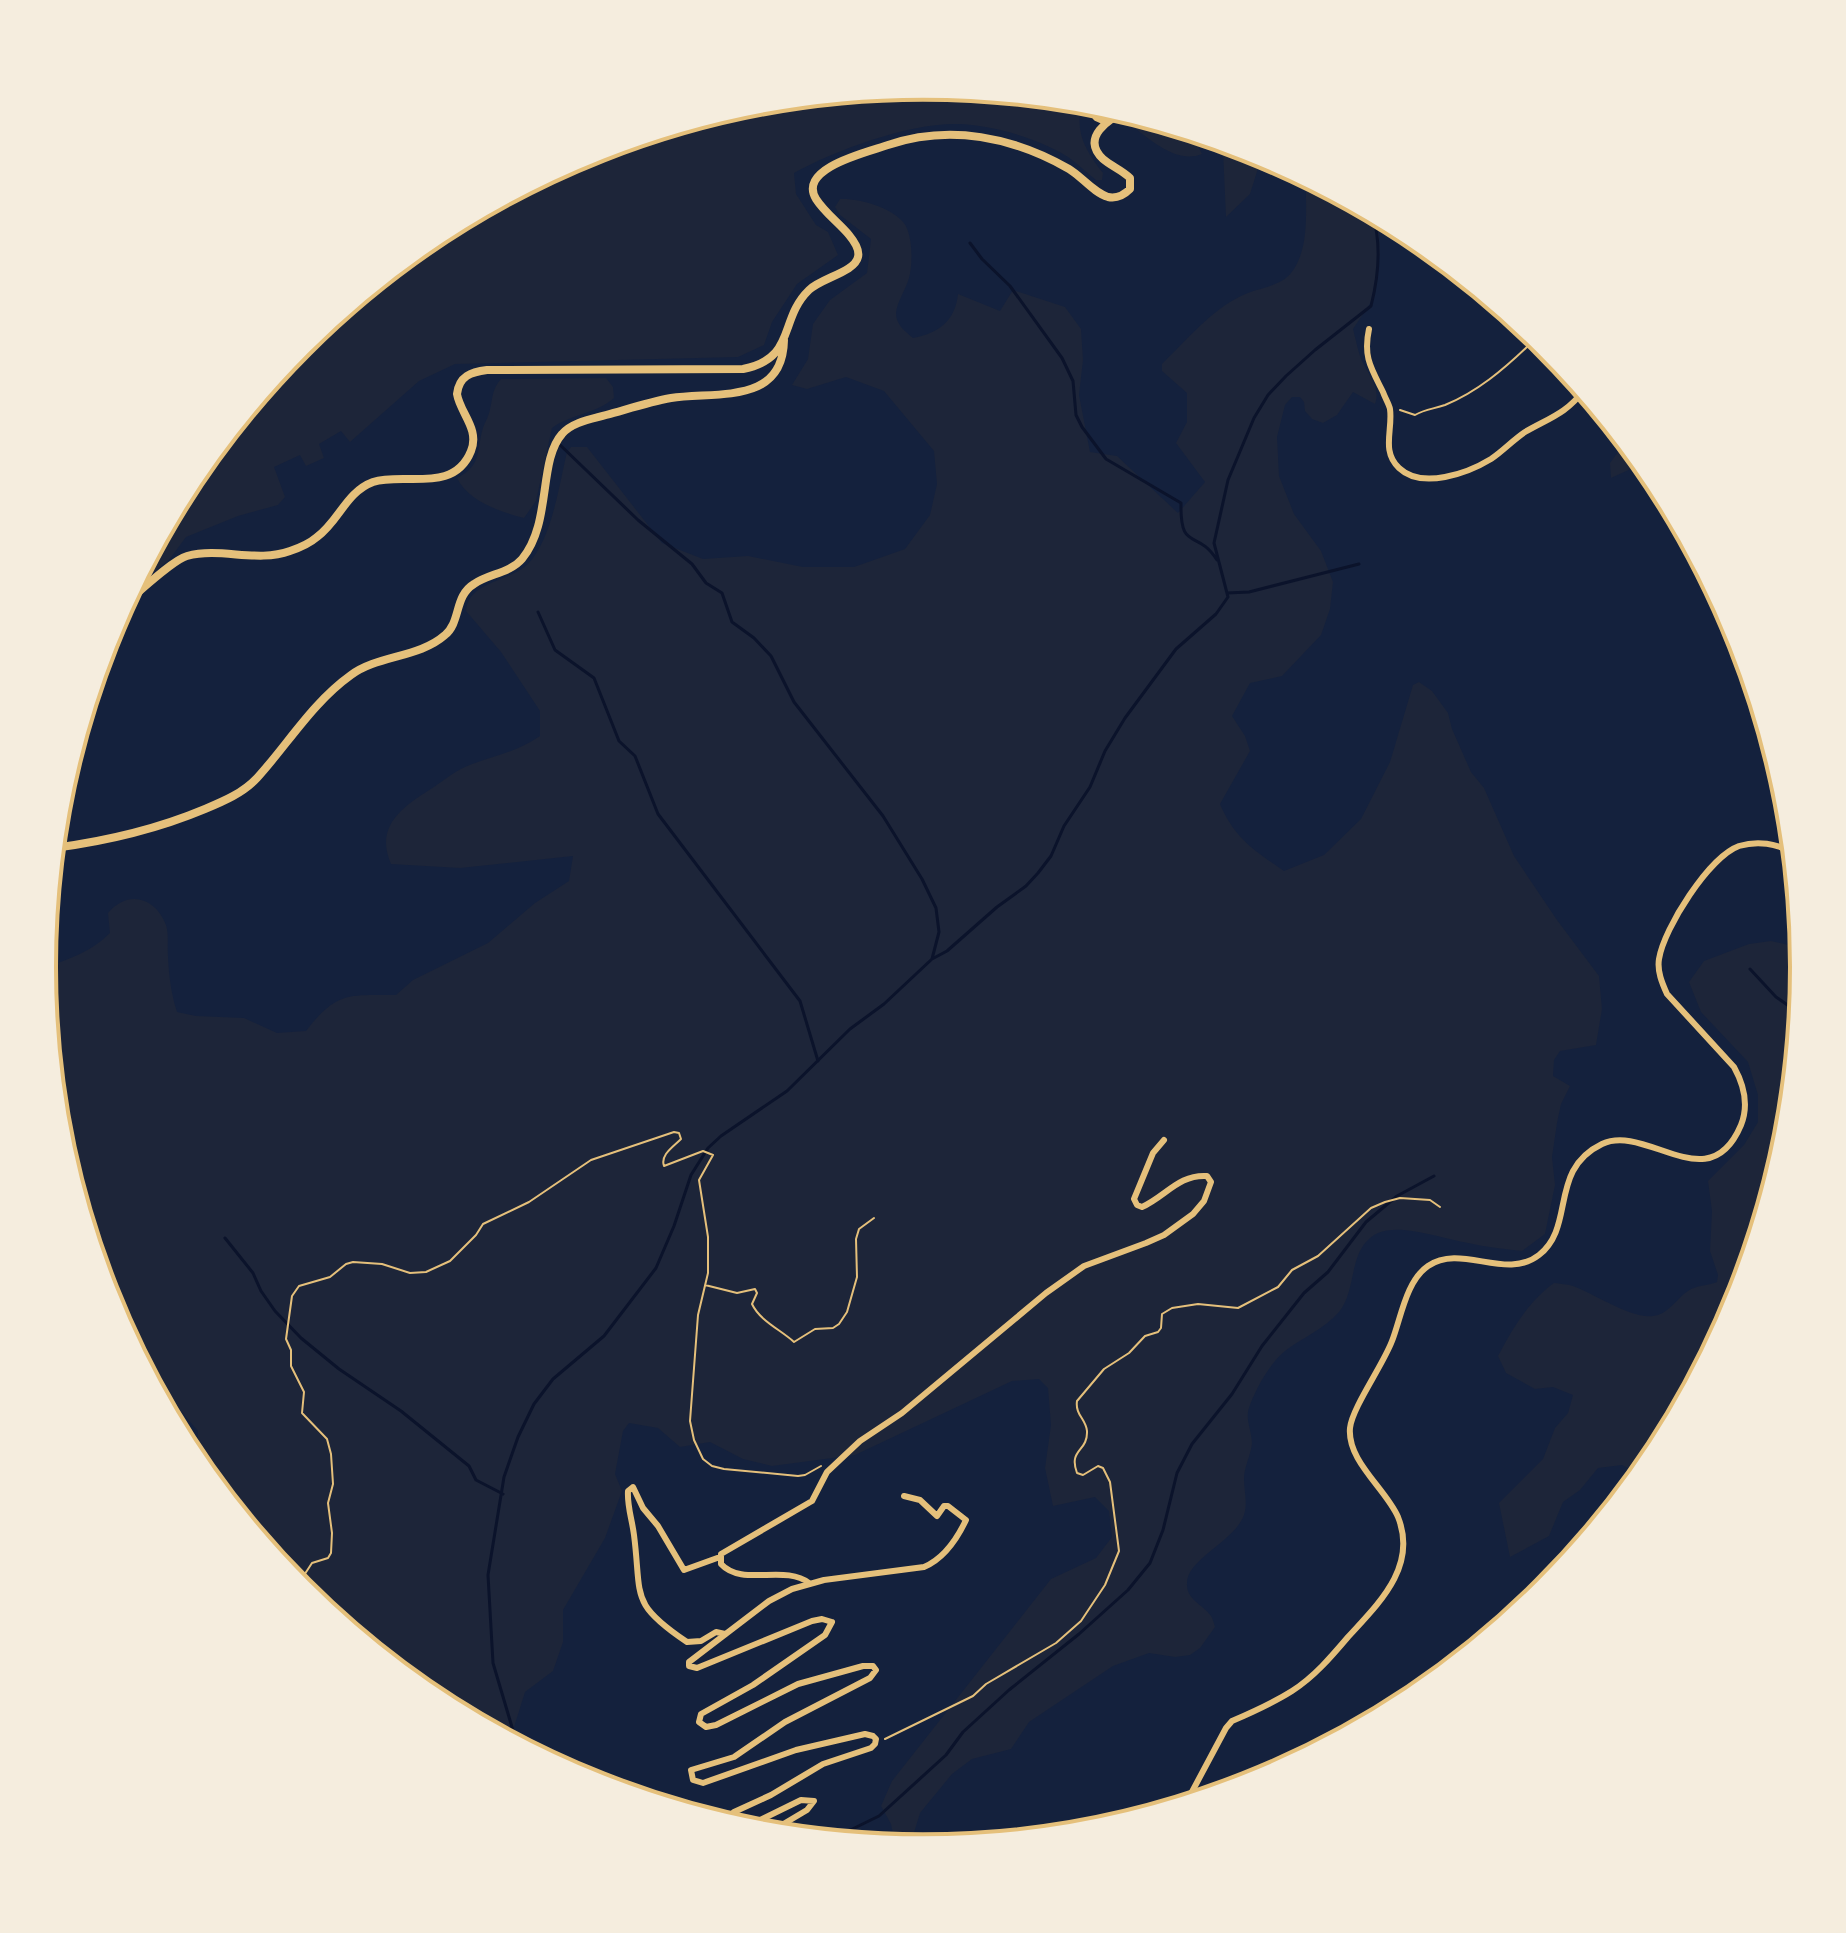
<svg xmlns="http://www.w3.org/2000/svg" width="1846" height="1933" viewBox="0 0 1846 1933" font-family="Arial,sans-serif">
	<rect width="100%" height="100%" fill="#14213d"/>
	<path fill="#1d2539" d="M923,86L1083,101C1073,131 1086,151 1103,173L1102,180H1096C1087,173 1078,164 1068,157C1037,138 993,125 957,124C909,123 836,150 794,173L796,194L816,225L828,232L838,255L797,284L772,322L764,345L738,357L455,364L419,381L350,442L341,431L319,444L324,458L306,466L300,455L274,467L285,497L278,505L238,516L186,537L169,560L130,590L191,477L300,343L434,234L586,152L752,102Z
		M1141,117L1190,131L1202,154C1176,165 1147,137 1127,122Z
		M1234,145L1261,153L1275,160L1260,162L1250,194L1226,217L1223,150Z
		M1306,177L1378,216L1380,253L1371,302L1353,329C1356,340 1358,352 1362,361C1369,376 1381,388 1375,404L1353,392L1337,415L1323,423L1312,419L1305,411L1304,402L1300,397H1292L1285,405L1277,437L1279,476L1294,514L1321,551L1333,582L1330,609L1321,635L1282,676L1250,683L1232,716L1245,736L1250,751L1220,804C1235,839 1254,850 1284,871L1324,855L1361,819L1390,762L1413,685L1419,682L1432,691L1448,713L1452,729L1471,772L1484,788L1514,856L1557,920L1599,976L1602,1009L1596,1045L1560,1051L1554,1060L1553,1076L1570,1086L1561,1104L1557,1123L1552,1157L1555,1185L1545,1234L1522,1251C1504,1249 1486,1247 1468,1243C1443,1239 1402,1223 1378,1233C1347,1248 1358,1289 1339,1312C1324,1329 1302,1338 1285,1351C1270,1363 1255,1390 1249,1408C1245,1419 1252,1432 1252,1443C1251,1455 1244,1467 1244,1479C1244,1492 1248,1502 1244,1515C1235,1541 1187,1559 1187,1583C1186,1600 1203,1604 1211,1616C1213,1619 1214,1624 1215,1627L1200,1648L1190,1655L1175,1657L1149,1653L1113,1666L1029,1722L1011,1749L972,1759L952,1774L920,1813L910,1846L895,1845L891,1824L881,1806L892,1781L1051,1579L1096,1558L1112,1537L1109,1511L1095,1497L1053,1506L1045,1468L1051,1425L1048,1388L1039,1379L1012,1381L855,1455L772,1466L743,1459L710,1442L680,1447L658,1428L629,1423L623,1431L615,1474L622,1491L605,1538L563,1610V1642L553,1671L525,1692L510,1740L433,1699L300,1589L198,1465V1431L179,1409L161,1401L152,1384L153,1380L143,1351L131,1344L109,1303L59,1138L42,969C70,958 88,954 110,933L108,913C127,890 155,896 166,925C169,934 167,947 168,957C169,976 171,993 177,1012L196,1016L244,1018L277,1033L306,1031C337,991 348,995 396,995L413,980L488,943L535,903L569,881L573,856L460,868L391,864C374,825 404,806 434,787C444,780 454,772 465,767C491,756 516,753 540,736V711L501,652L466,611C468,581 510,582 528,564C552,539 559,485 567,452L571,447H587L662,543L703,559L748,556L803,567H854L905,549L930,515L937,484L934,451L884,391L846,377L807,389L792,385L808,359L813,324L830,300L867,273L871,239L840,215L835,207L840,199C858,198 891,207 903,222C913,233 913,264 909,278C906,289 897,302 896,313C896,325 905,331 913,338C939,333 955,321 958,294L1000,311L1013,290L1065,307L1081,329L1083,360L1079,395L1090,452L1117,456L1178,513L1205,482L1176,443L1187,422V393L1162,371V364C1186,341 1210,311 1241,296C1256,288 1280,287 1291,273C1311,248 1305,206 1306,177Z
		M606,378L613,387L614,398C596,414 571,414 552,428L536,501L524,518C500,512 468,501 457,478C483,465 476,450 483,428C485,422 489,416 490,409C493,397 492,389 501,379Z
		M1626,441L1644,463L1611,478L1610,463Z
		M1771,941L1793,946L1803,953L1804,967L1787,1139L1737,1304L1655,1456L1629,1488L1632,1470L1622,1465L1598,1468L1580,1490L1563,1502L1549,1536L1510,1557L1499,1503L1543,1459L1555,1428L1568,1413L1573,1395L1553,1387L1535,1389L1506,1373L1498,1356C1513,1328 1528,1302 1554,1283C1560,1284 1567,1284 1573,1286C1593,1293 1631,1319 1653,1316C1669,1314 1676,1299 1688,1291C1696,1285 1708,1286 1717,1282L1718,1275L1710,1251L1712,1211L1708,1181L1744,1145L1758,1122V1095L1748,1062L1701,1012L1689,982L1704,961L1749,944Z"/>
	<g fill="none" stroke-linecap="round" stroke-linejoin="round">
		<path stroke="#0b132b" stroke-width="3" d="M970,243L982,259L1010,286L1062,358L1073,381L1076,415L1082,427L1106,459L1181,503C1180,553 1197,528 1217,560
			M558,443L638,520L692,564L706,583L722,593L732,622L754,638L771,656L794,702L883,816L922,879L936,908L939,932L932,959
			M1227,593L1249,592L1359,564
			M538,612L555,650L594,678L619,741L635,756L658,814L800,1001L818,1061
			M1750,969L1776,997L1799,1013
			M225,1238L253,1273L261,1291L275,1311L301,1338L339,1369L401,1411L469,1466L476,1480L503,1494
			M517,1744L493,1663L488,1575L504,1477L518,1437L534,1404L553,1379L604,1336L656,1268L674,1226L691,1175L708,1148L721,1136L787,1091L850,1029L884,1004L932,959L947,951L997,907L1026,886L1038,873L1051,856L1064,826L1090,787L1105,751L1125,718L1176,649L1216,614L1228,597L1214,543L1228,480L1254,418L1268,395L1286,376L1315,350L1371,306C1379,275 1382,244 1372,212
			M832,1839L879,1816L946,1755L963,1732L1009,1690L1079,1634L1128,1590L1150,1563L1163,1530L1177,1473L1192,1444L1232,1394L1262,1346L1304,1293L1328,1272L1366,1222L1397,1196L1434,1176"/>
		<path stroke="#e5c07b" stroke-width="2" d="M1400,410L1415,415C1425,409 1434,409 1445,405C1477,392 1504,369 1528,346L1530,330
			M705,1285L737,1293L755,1289L757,1293L752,1304C760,1321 781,1330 794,1342L815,1329L833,1328L839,1324L847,1312L857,1277L856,1239L859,1229L874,1218
			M297,1586L312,1563L328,1558L331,1553L332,1533L328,1503L333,1484L331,1454L327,1439L302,1413L304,1392L291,1366V1350L286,1339L292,1296L299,1286L330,1277L346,1264L353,1262L382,1264L410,1273L426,1272L450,1261L476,1235L483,1224L529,1202L591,1160L674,1132L679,1133L681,1139C673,1147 660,1155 664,1166L703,1151L713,1155L699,1180L708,1237V1273L698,1315L690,1421L694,1440L703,1459L712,1466L724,1469L798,1476L805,1475L821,1466
			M885,1739L973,1696L986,1684L1056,1643L1081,1621L1105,1585L1119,1551L1110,1482L1103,1468L1098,1466L1083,1475L1077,1473C1068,1449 1088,1452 1087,1431C1086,1419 1075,1415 1077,1401L1104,1369L1129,1353L1145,1336L1158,1332L1161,1328L1162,1314L1172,1308L1198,1304L1238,1308L1278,1287L1292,1270L1318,1256L1371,1208L1385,1202L1400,1198L1430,1200L1440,1207"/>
		<path stroke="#e5c07b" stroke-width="6" d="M1096,103L1092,113L1096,118L1105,122
			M1369,329C1363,357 1371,368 1383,392C1385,398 1389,404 1390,409C1393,430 1381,451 1399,468C1422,490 1468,473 1491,459C1503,451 1513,440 1525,432C1549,418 1566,414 1584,390
			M720,1557L684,1570L658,1526L643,1508L633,1487L628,1491C627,1506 632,1519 634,1535C642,1597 629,1603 687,1642L701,1641L716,1632L725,1634
			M809,1583C785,1564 742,1587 721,1564V1554L812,1501L827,1472L860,1441L902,1413L1046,1293L1084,1266L1146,1243L1164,1235L1193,1214L1204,1201L1211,1182L1207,1176C1179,1174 1165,1197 1142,1207L1137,1205L1134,1199L1153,1153L1164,1140
			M1186,1803L1226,1728L1232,1721C1253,1712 1273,1703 1292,1691C1314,1677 1331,1657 1348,1637C1378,1604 1418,1567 1398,1517C1386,1489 1347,1461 1350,1428C1352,1408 1383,1365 1392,1341C1401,1318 1406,1281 1428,1266C1461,1243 1506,1281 1539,1255C1576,1226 1548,1170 1602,1144C1647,1123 1709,1201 1741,1125C1749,1105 1744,1085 1734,1067L1667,994C1662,983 1657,971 1659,959C1664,928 1709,857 1739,846C1759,840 1775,844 1793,852
			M723,1822L734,1812L771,1795L823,1764L871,1748L875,1744L876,1739L873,1736L865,1734L796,1750L703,1783L693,1780L691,1770L734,1757L785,1722L870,1678L876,1670L873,1666H863L798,1684L716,1725L706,1727L699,1722L701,1714L753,1685L825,1635L832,1622L822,1619L812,1621L697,1668L689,1666V1662L769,1601L792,1589L824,1580L924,1567C943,1559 957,1539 966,1520L948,1506H944L937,1516L920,1500L904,1496
			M744,1828L801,1800L814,1801L807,1810L770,1832"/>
		<path stroke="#e5c07b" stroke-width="8" d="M1202,135L1208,139L1217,140
			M120,608C135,596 172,560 187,556C221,547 257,563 290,551C299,548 310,543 317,537C339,521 346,492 373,482C404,472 454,494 471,451C480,429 460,413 457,394C459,376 471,372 487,370L743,369C797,358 778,320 809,290C821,278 855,272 858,257C860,249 854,241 849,235C839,223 825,213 816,199C797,168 868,152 888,145C950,124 1013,137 1069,169C1081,176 1094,193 1108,197C1117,199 1124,195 1130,189V178C1122,170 1111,166 1103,159C1080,138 1109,118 1127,112
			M54,848C107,841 155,830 205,809C224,801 243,793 257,778C288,744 312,703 351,675C378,655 419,658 445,635C461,622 454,596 474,584C488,574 510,573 522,559C552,523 538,461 562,434C572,422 592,419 606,415C628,409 649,402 671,398C715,391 783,406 784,340"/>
	</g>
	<path d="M0 0H1846V1933H0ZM56 967a867 867 0 1 1 1734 0a867 867 0 1 1-1734 0Z" fill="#f5edde" fill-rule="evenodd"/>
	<path fill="none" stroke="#e5c07b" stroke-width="4" d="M56 967a867 867 0 1 1 1734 0a867 867 0 1 1-1734 0Z"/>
</svg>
